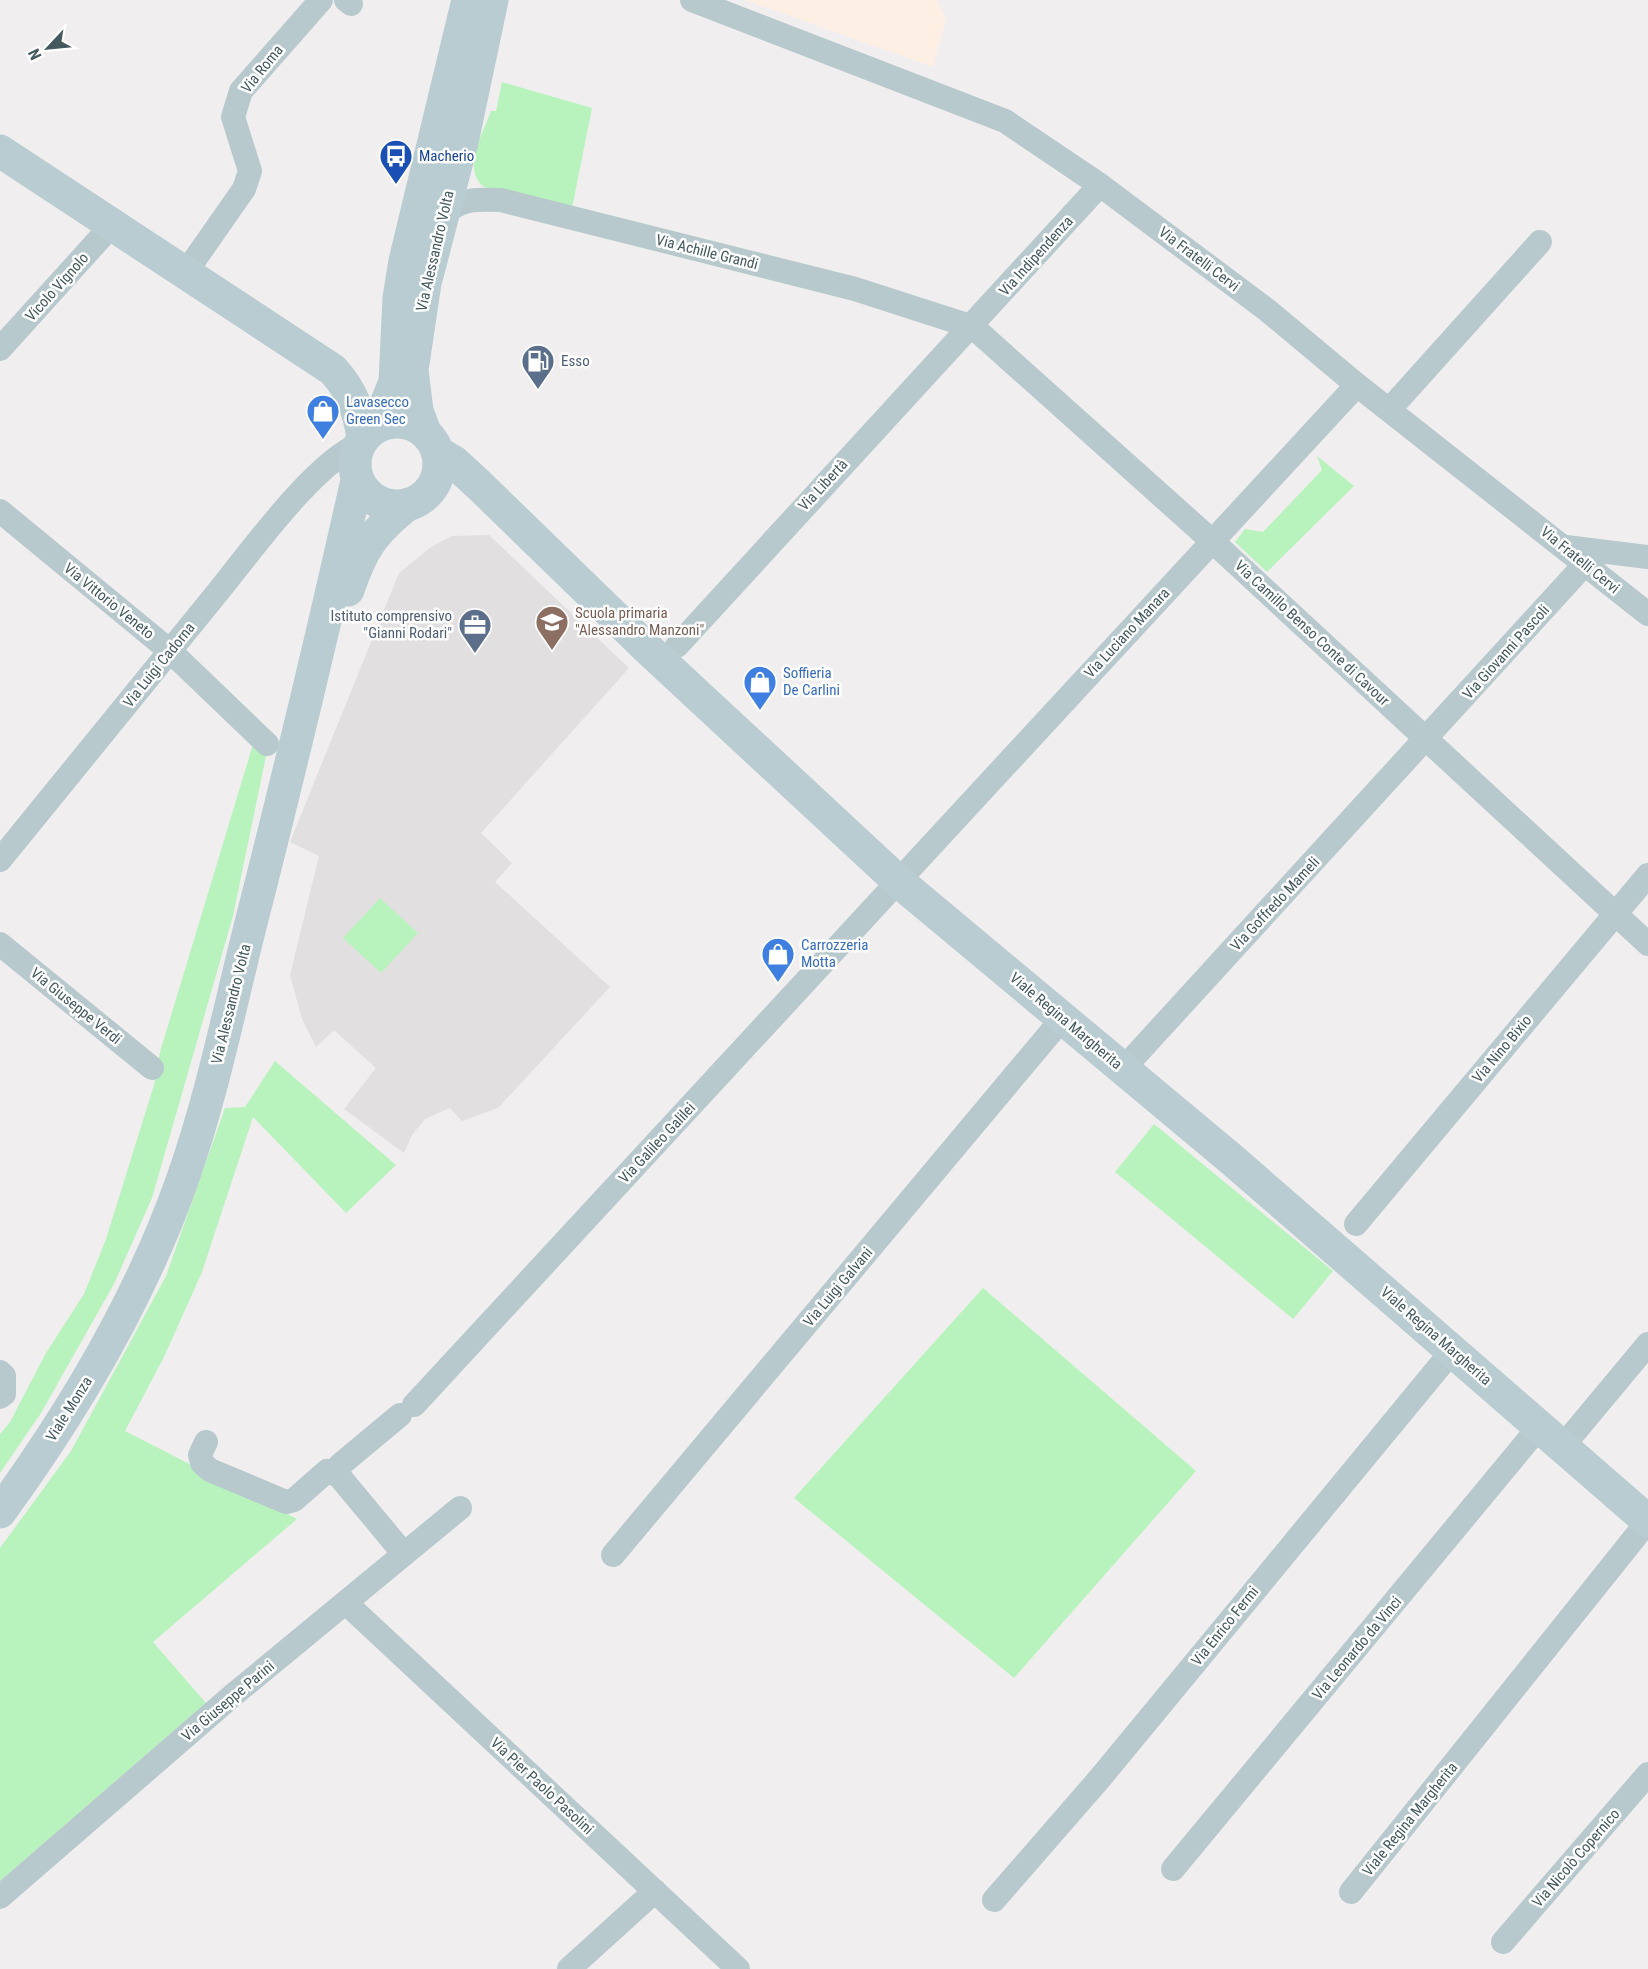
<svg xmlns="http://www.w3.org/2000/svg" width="1648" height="1969" viewBox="0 0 1648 1969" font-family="'Roboto Condensed',sans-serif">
	<rect width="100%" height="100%" fill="#f1eeef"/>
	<path fill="#feefe5" d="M745,0H937L946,19L933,67Z"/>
	<path fill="#e2dfe1" d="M489,535L629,668L481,833L512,863L495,882L610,987L498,1108L462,1121L450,1108L425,1119L412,1135L404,1153L344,1109L376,1068L334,1030L316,1047L302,1019L290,975L319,856L290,842L399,573L431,547L452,536Z"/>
	<path fill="#b8f3bd" d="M502,82L592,108L572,208L484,187C461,169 483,134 491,111H496Z
		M1317,456L1354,486L1267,572L1235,542L1245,529L1263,532L1322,470Z
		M254,741L266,756L233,916L152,1198L114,1284L41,1413L0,1473V1434L10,1422L46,1353L84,1294L106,1239L154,1085L160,1052Z
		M380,898L418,933L381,973L343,938Z
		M275,1061L396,1165L346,1213L253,1117L202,1272L164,1357L125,1431L297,1519L153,1642L206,1703L0,1881V1548L71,1451L166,1276L225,1108L245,1107Z
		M1154,1124L1333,1271L1293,1319L1115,1172Z
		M983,1288L1196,1471L1014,1678L794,1498Z"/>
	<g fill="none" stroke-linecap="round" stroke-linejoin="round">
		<path stroke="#b8c9cd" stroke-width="24" d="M346,0L351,4
			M692,0L1005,121L1100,185L1267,310L1357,385L1648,614
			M443,216C459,198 478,199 501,200L855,289L973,327L1212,541L1648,944
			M186,272L244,189L250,171L233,117L241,91L321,0
			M0,349L113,224
			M1389,410L1540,242
			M0,511L170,651L267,744
			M1566,547L1648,557
			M677,646L1100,185
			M0,860C71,773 142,685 213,598C247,557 313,463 360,444
			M0,944L152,1068
			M1123,1069L1585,564
			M1356,1224L1648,875
			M0,1372L4,1376V1394L0,1397
			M414,1405L1357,385
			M206,1442L200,1455L202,1463L210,1470L286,1502L294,1500L327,1471L339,1476L404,1554
			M1563,1446L1648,1344
			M339,1476L340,1465L400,1415
			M613,1555L1062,1019
			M346,1603L738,1969
			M1173,1869L1540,1426
			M1351,1892L1648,1521
			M0,1897L232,1696L460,1508
			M994,1900L1101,1777L1453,1350
			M1503,1942L1648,1774
			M569,1969L655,1891"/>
		<path stroke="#b8ccd2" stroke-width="33" d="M0,151L333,370C352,391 359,411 363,438
			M355 464a42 42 0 1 1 84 0a42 42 0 1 1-84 0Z
			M377,426L395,382L399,298L405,261L468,0
			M425,432L417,411L412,370L425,283L462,142L492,0
			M437,452L454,462L479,485L648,649L898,881L1230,1158L1648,1521
			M348,590C362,548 373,532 408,504
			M0,1512C75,1409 141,1298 183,1178C212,1096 229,1010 250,927C288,778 324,629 357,480"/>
	</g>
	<defs>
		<symbol id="bus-pin" viewBox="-11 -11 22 30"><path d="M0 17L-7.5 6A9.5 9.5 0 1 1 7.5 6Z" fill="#1a4fb4" stroke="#fff"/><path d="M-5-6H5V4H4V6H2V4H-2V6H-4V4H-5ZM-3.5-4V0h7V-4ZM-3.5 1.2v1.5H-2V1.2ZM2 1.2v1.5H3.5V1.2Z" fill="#fff"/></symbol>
		<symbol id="fuel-pin" viewBox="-11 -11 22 30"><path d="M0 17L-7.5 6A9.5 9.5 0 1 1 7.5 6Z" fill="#5c6f8a" stroke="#fff"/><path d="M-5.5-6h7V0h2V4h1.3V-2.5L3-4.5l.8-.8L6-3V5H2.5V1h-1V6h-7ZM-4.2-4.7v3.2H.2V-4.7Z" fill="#fff"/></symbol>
		<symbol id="shop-pin" viewBox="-11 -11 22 30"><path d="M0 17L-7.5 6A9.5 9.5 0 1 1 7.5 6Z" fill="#3f7fe0" stroke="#fff"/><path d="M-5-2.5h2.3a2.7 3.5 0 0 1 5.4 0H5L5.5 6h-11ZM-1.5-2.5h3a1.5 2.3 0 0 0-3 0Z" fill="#fff"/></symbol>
		<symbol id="school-pin" viewBox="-11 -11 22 30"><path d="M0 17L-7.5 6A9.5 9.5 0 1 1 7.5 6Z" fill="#8d6e63" stroke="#fff"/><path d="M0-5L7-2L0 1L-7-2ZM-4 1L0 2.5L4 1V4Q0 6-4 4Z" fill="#fff"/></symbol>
		<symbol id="office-pin" viewBox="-11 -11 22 30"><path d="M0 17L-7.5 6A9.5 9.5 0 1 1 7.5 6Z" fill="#5c6f8a" stroke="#fff"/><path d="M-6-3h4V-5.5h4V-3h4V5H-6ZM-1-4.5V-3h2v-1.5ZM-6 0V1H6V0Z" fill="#fff"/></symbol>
	</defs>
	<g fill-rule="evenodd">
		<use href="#bus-pin" x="377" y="137" width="38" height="52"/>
		<use href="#fuel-pin" x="519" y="342" width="38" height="52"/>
		<use href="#shop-pin" x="304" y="392" width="38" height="52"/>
		<use href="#school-pin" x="533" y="603" width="38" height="52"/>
		<use href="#office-pin" x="456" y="606" width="38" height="52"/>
		<use href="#shop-pin" x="741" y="663" width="38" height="52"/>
		<use href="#shop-pin" x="759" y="935" width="38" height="52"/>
	</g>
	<g text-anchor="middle" stroke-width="5" stroke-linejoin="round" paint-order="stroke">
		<g font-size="15" fill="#44595e" stroke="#fff">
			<text transform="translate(262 69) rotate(-51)" y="5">Via Roma</text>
			<text transform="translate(435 251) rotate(-77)" y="5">Via Alessandro Volta</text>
			<text transform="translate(707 252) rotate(14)" y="5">Via Achille Grandi</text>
			<text transform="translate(1036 256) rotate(-48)" y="5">Via Indipendenza</text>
			<text transform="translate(1199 259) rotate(37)" y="5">Via Fratelli Cervi</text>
			<text transform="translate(57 287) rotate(-48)" y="5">Vicolo Vignolo</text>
			<text transform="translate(823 485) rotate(-47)" y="5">Via Libertà</text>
			<text transform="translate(1580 560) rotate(39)" y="5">Via Fratelli Cervi</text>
			<text transform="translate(109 601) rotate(39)" y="5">Via Vittorio Veneto</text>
			<text transform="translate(1127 633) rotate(-47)" y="5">Via Luciano Manara</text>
			<text transform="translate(1312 633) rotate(43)" y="5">Via Camillo Benso Conte di Cavour</text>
			<text transform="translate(1506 652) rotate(-48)" y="5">Via Giovanni Pascoli</text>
			<text transform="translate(159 665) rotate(-51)" y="5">Via Luigi Cadorna</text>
			<text transform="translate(1275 904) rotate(-47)" y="5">Via Goffredo Mameli</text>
			<text transform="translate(231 1004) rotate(-76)" y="5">Via Alessandro Volta</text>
			<text transform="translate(76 1006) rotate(39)" y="5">Via Giuseppe Verdi</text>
			<text transform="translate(1066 1021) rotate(40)" y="5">Viale Regina Margherita</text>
			<text transform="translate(1502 1049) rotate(-50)" y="5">Via Nino Bixio</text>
			<text transform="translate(657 1143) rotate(-47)" y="5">Via Galileo Galilei</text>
			<text transform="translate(838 1287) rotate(-50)" y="5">Via Luigi Galvani</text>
			<text transform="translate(1436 1336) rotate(41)" y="5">Viale Regina Margherita</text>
			<text transform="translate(69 1409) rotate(-58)" y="5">Viale Monza</text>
			<text transform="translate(1225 1626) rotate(-51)" y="5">Via Enrico Fermi</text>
			<text transform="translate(1357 1648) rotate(-50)" y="5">Via Leonardo da Vinci</text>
			<text transform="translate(228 1701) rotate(-40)" y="5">Via Giuseppe Parini</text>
			<text transform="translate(542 1786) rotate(43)" y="5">Via Pier Paolo Pasolini</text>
			<text transform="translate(1410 1819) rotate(-51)" y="5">Viale Regina Margherita</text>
			<text transform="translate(1576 1858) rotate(-49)" y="5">Via Nicolò Copernico</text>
		</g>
		<g font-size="15" fill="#164399" stroke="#fff" text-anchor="start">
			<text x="419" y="161">Macherio</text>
		</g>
		<g font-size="15" fill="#4e5e75" stroke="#fff" text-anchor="start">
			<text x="561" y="366">Esso</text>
			<text x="452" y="621" text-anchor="end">Istituto comprensivo<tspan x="452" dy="17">"Gianni Rodari"</tspan></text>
		</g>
		<g font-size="15" fill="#366cbe" stroke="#fff" text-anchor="start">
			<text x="346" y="407">Lavasecco<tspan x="346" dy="17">Green Sec</tspan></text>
			<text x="783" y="678">Soffieria<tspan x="783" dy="17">De Carlini</tspan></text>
			<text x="801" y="950">Carrozzeria<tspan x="801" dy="17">Motta</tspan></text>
		</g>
		<g font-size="15" fill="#785e54" stroke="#fff" text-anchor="start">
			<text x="575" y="618">Scuola primaria<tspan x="575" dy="17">"Alessandro Manzoni"</tspan></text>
		</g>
	</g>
	<g transform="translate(48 48) rotate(244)" stroke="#ffffff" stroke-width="4.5" paint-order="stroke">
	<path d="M0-4.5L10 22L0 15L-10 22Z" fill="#44595e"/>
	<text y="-9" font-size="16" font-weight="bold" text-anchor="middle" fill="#44595e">N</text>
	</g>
</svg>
